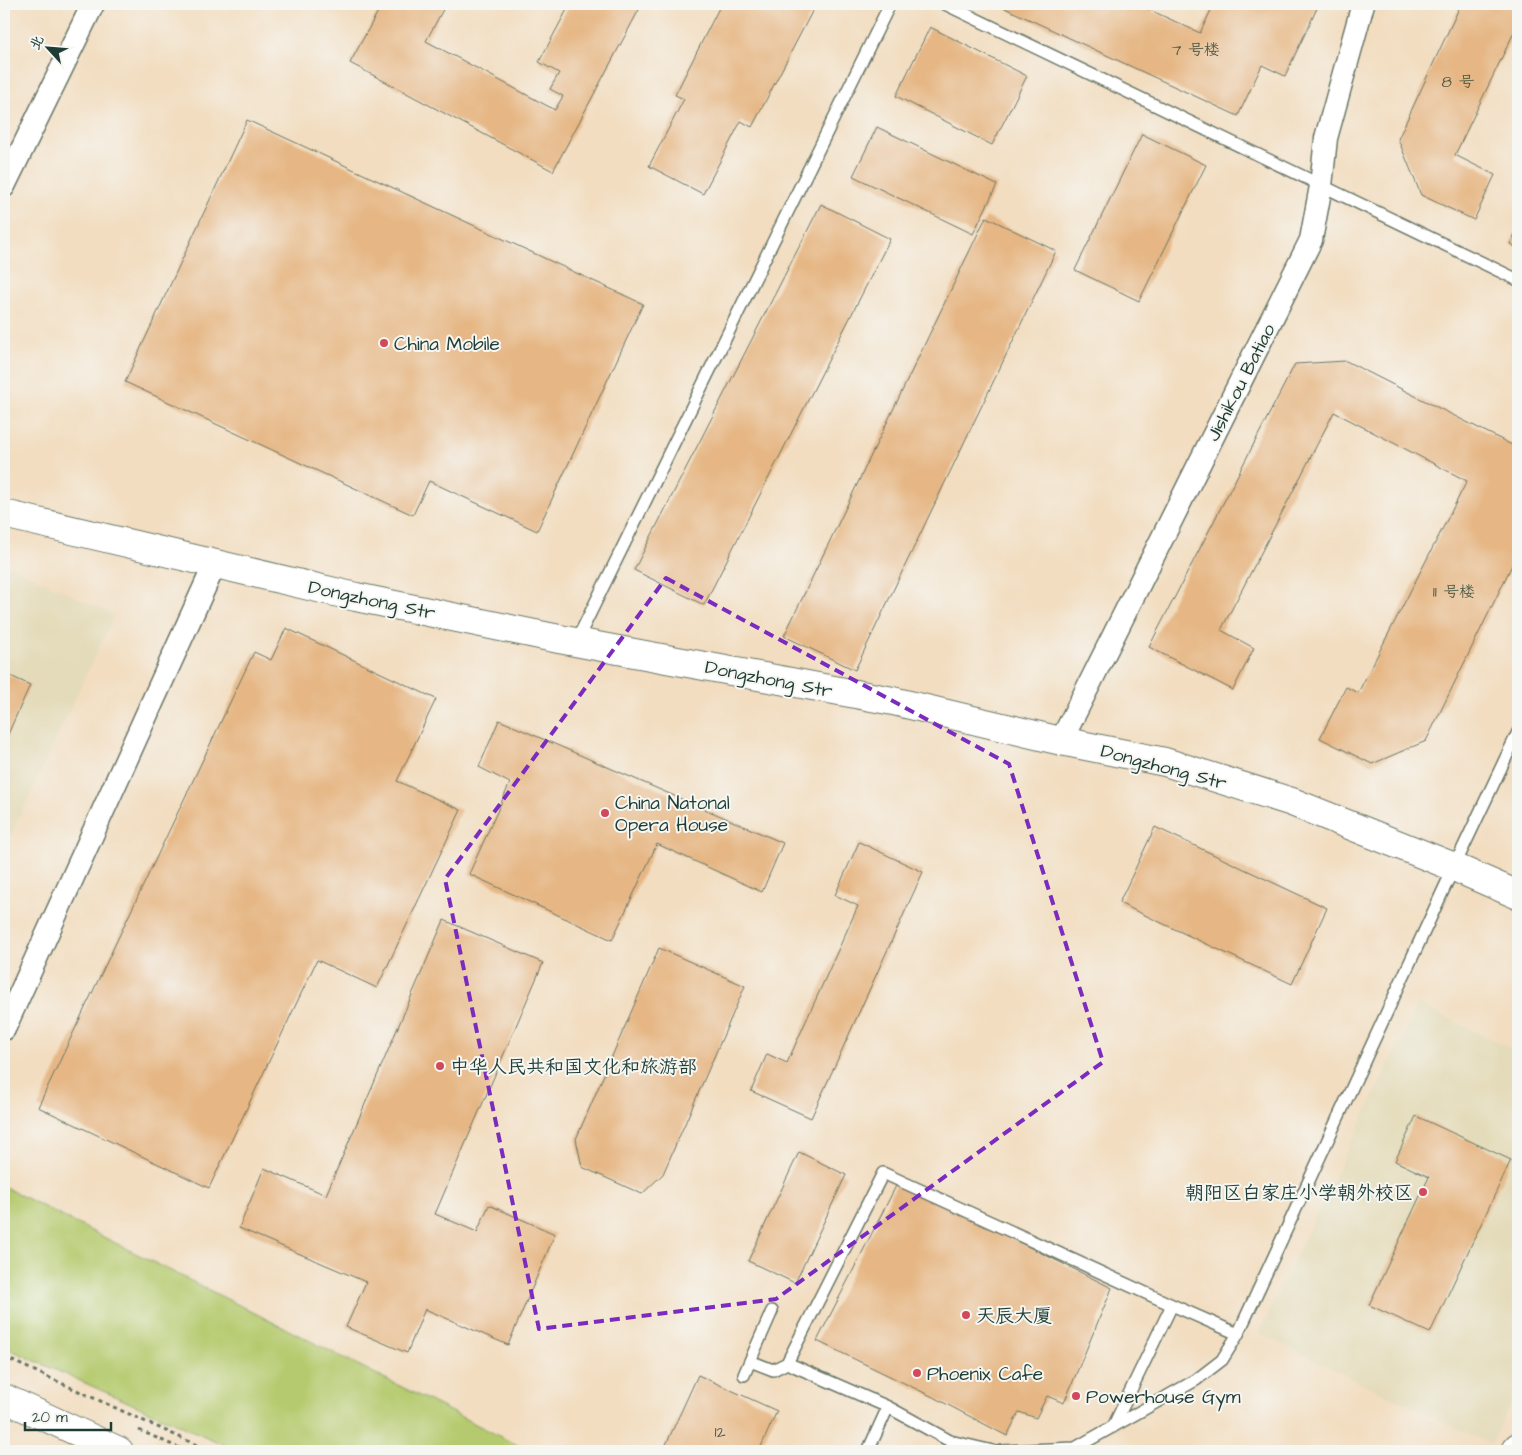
<svg xmlns="http://www.w3.org/2000/svg" width="1522" height="1455" viewBox="0 0 1522 1455" font-family="'Architects Daughter','LXGW WenKai TC',sans-serif">
	<rect width="100%" height="100%" fill="#f6f6f2"/>
	<filter id="ink" filterUnits="userSpaceOnUse"><feTurbulence type="fractalNoise" baseFrequency=".02" numOctaves="2"/><feDisplacementMap in="SourceGraphic" scale="10" xChannelSelector="R" yChannelSelector="G"/><feConvolveMatrix kernelMatrix="1 2 1 2 8 2 1 2 1" color-interpolation-filters="sRGB"/></filter>
	<filter id="wash" filterUnits="userSpaceOnUse"><feTurbulence type="fractalNoise" baseFrequency=".0096" numOctaves="4" result="noise"/><feDisplacementMap in="SourceGraphic" scale="20" xChannelSelector="R" yChannelSelector="G"/><feGaussianBlur stdDeviation="1.12" result="paint"/><feColorMatrix in="noise" values="0 0 0 0 0 0 0 0 0 0 0 0 0 0 0 0 0 1.4 0 .05"/><feComposite in="paint" operator="in"/></filter>
	<g filter="url(#wash)">
		<rect width="100%" height="100%" fill="#f2ddc0"/>
		<path fill="#e4dbba" d="M4,563L114,615L4,850Z
			M1418,1004L1518,1052V1388L1491,1445L1259,1333Z"/>
		<path fill="#b5ca6e" stroke="#6a8451" d="M4,1187L529,1451H238L4,1347Z"/>
		<g id="blocks">
			<path fill="#e6b785" d="M316,4H332L329,10Z
				M382,4H446L426,41L555,110L563,96L550,89L559,73L539,62L570,4H642L553,171L350,63Z
				M721,4H816L752,127L741,121L703,194L649,166L684,99L675,95Z
				M996,4H1137L1200,33L1214,4H1319L1285,76L1262,65L1238,116Z
				M1461,4H1518V24L1455,155L1495,175L1474,220L1421,195L1398,139Z
				M930,27L1027,76L992,145L896,96Z
				M247,120L643,304L537,531L429,481L413,515L125,382Z
				M877,127L997,185L973,234L853,176Z
				M1142,134L1206,165L1139,301L1075,270Z
				M821,204L890,239L704,605L634,570Z
				M986,217L1056,251L855,670L784,636Z
				M1518,228V248L1510,244Z
				M1346,361L1518,448V553L1426,741L1372,764L1320,738L1346,687L1358,693L1467,481L1334,412L1221,630L1254,648L1233,690L1149,647L1295,364Z
				M4,626L10,629L4,642Z
				M286,628L436,699L397,781L461,810L377,988L317,960L209,1188L38,1107L254,652L271,660Z
				M4,673L30,685L4,743Z
				M499,720L783,843L762,892L657,844L612,940L469,874L510,783L479,767Z
				M1155,827L1327,908L1292,984L1119,903Z
				M859,842L923,872L811,1118L751,1091L767,1054L787,1063L858,906L835,895Z
				M444,920L543,963L435,1214L477,1232L489,1205L555,1234L508,1345L425,1309L407,1353L346,1327L366,1282L239,1228L264,1168L326,1195Z
				M659,948L745,986L663,1174L642,1194L582,1167L576,1139Z
				M1416,1116L1511,1160L1430,1333L1369,1305L1429,1177L1395,1161Z
				M799,1152L846,1175L795,1283L748,1261Z
				M898,1182L1112,1288L1064,1403L1047,1396L1036,1418L1019,1412L1007,1436L933,1397L817,1341Z
				M698,1375L777,1411L759,1451H663Z"/>
		</g>
	</g>
	<g filter="url(#ink)">
		<use href="#blocks" fill-opacity="0" stroke="#697565" stroke-width="1"/>
		<g fill="none" stroke-linecap="round" stroke-linejoin="round">
			<defs>
				<path id="service" d="M945,4L1518,280
					M576,642L890,4
					M772,1311L750,1361L773,1370L787,1363
					M744,1375L750,1361
					M1113,1427L1172,1305
					M868,1451L888,1407
					M993,1451L950,1441L888,1407L787,1363L883,1173L1172,1305L1238,1334
					M1002,1451L1075,1448L1196,1380L1222,1360L1238,1334L1454,867L1518,732"/>
				<path id="minor" d="M4,186L93,4
					M1061,741L1311,240L1321,186L1326,138L1363,4
					M4,1029L215,564"/>
				<path id="tertiary" d="M4,514L356,597L559,639L893,701L1061,741L1165,762L1292,802L1454,867L1518,895
					M4,1398L119,1451
					M1516,1451L1518,1447"/>
			</defs>
			<use href="#service" stroke="#697565" stroke-width="14"/>
			<use href="#minor" stroke="#697565" stroke-width="25"/>
			<use href="#tertiary" stroke="#697565" stroke-width="30"/>
			<path stroke="#697565" stroke-width="3" stroke-dasharray="4 4" stroke-linecap="butt" d="M4,1357L210,1451
				M139,1430L186,1451"/>
			<use href="#service" stroke="#fff" stroke-width="11"/>
			<use href="#minor" stroke="#fff" stroke-width="22"/>
			<use href="#tertiary" stroke="#fff" stroke-width="28"/>
		</g>
	</g>
	<path fill="none" stroke="#7b2cbf" stroke-width="4" stroke-dasharray="10 6" stroke-linejoin="round" d="M666,578L1009,764L1103,1062L776,1299L539,1329L445,879Z"/>
	<g fill="#d1495b" stroke="#f6f6f2" stroke-width="2">
		<circle cx="384" cy="343" r="5"/>
		<circle cx="605" cy="813" r="5"/>
		<circle cx="440" cy="1066" r="5"/>
		<circle cx="1423" cy="1192" r="5"/>
		<circle cx="966" cy="1315" r="5"/>
		<circle cx="917" cy="1373" r="5"/>
		<circle cx="1076" cy="1396" r="5"/>
	</g>
	<g text-anchor="middle" stroke-width="4" stroke-linejoin="round" paint-order="stroke">
		<g font-size="16" fill="#515c48">
			<text x="1196" y="55">7 号楼</text>
			<text x="1458" y="87">8 号</text>
			<text x="1454" y="597">11 号楼</text>
			<text x="720" y="1437">12</text>
		</g>
		<g font-size="19" fill="#1f3d34" stroke="#f6f6f2" text-anchor="start">
			<text x="394" y="350">China Mobile</text>
			<text x="615" y="809">China Natonal<tspan x="615" dy="22">Opera House</tspan></text>
			<text x="450" y="1073">中华人民共和国文化和旅游部</text>
			<text x="1413" y="1199" text-anchor="end">朝阳区白家庄小学朝外校区</text>
			<text x="976" y="1322">天辰大厦</text>
			<text x="927" y="1380">Phoenix Cafe</text>
			<text x="1086" y="1403">Powerhouse Gym</text>
		</g>
		<g font-size="19" fill="#1f3d34" stroke="#f6f6f2">
			<text transform="translate(1240 382) rotate(-63)" y="7">Jishikou Batiao</text>
			<text transform="translate(372 599) rotate(12)" y="7">Dongzhong Str</text>
			<text transform="translate(769 678) rotate(11)" y="7">Dongzhong Str</text>
			<text transform="translate(1164 766) rotate(15)" y="7">Dongzhong Str</text>
		</g>
	</g>
	<rect width="1522" height="1455" fill="none" stroke="#f6f6f2" stroke-width="20"/>
	<g transform="translate(48 48) rotate(296)" stroke="#f6f6f2" stroke-width="4" paint-order="stroke">
	<path d="M0-4L9 19L0 12L-9 19Z" fill="#1f3d34"/>
	<text y="-8" font-size="14" font-weight="bold" text-anchor="middle" fill="#1f3d34">北</text>
	</g>
	<path d="M25 1422v8h86v-8" fill="none" stroke="#1f3d34" stroke-width="2.5"/>
	<text x="32" y="1422" font-size="15" fill="#1f3d34" stroke="#f6f6f2" stroke-width="4" paint-order="stroke">20 m</text>
</svg>
